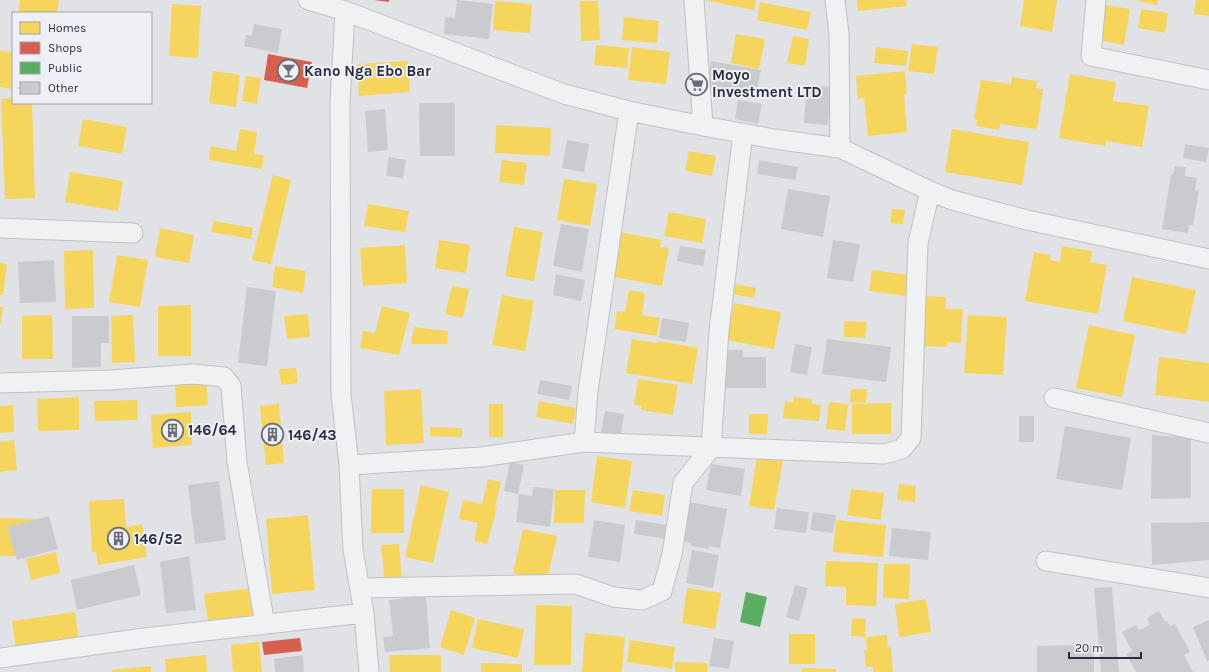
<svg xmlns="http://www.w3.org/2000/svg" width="1209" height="672" viewBox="0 0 1209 672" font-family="Karla,sans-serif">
	<rect width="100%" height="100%" fill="#e1e2e6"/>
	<path fill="#f6d55c" d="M20,0H59L57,13H18Z
		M704,0H756L754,10Z
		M857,0H906L907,6L858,11Z
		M1024,0H1057L1052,32L1020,26Z
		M1134,0H1158L1157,5Z
		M1196,0H1209V16L1194,14Z
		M495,1L532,4L530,33L493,30Z
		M580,1H598L600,40L581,41Z
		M760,2L811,12L807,30L757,20Z
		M172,4L201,6L198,58L169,56Z
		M1105,5L1130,9L1124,45L1099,40Z
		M1141,9L1168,13L1165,33L1138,28Z
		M624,17L659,21L657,43L622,40Z
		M736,34L765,39L759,69L731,63Z
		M793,36L809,39L805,66L787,63Z
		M912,44L938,47L934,74L908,71Z
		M596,45L629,48L627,68L594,65Z
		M632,47L670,52L666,84L628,80Z
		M876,47L908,51L906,66L874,63Z
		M0,50L13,53V89L0,87Z
		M408,61L410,92L359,96L357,64Z
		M213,71L240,75L236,107L209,103Z
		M905,71L907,94H904L907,132L868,136L864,98L858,99L856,76Z
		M1070,74L1116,82L1113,101L1149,106L1142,147L1106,141L1105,146L1059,138Z
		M246,76L261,78L257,104L242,101Z
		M1012,77L1037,81L1036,88L1043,89L1037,129L1000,124L999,130L976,126L977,120L974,119L981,80L1011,84Z
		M13,98V103H32L35,198L5,199L1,99Z
		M83,119L127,127L122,154L78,146Z
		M496,125L551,128L550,156L495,153Z
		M240,129L257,132L254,154L264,155L262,169L209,160L211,146L236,151Z
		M952,129L1029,142L1022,185L945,172Z
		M689,151L716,156L712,176L685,171Z
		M502,160L527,163L524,185L499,182Z
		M70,172L123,181L118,211L65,202Z
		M273,175L291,180L271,264L252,260Z
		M564,179L597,184L590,226L557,220Z
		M368,204L409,211L405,232L364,226Z
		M892,209L905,210L903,224L890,223Z
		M669,212L706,219L702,243L664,236Z
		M214,221L253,228L251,239L211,232Z
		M514,227L543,232L534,281L505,276Z
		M160,228L194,235L189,263L155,257Z
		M619,232L662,240L660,247L669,248L662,286L610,276Z
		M439,240L470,245L466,273L435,268Z
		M405,245L407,283L363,286L360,248Z
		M1062,246L1092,251L1090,262L1107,265L1098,314L1025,301L1034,252L1051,255L1050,260L1060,262Z
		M93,250L94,308L65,309L64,251Z
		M117,255L148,260L140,307L109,302Z
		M0,263L7,264L3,295H0Z
		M275,266L306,271L303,293L272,287Z
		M872,270L909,275L906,296L869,291Z
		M1132,277L1196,290L1186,334L1123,321Z
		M734,284L756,288L754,298L732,294Z
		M452,286L469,289L463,318L445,314Z
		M629,290L645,293L642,315L660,318L657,336L614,329L617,311L625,312Z
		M502,295L534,301L525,351L492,345Z
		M925,296L946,297L945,309H963L961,343L947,342V347L922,346Z
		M734,303L781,312L774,349L727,340Z
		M191,305V356H158V306Z
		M382,306L410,313L399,355L360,348L363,331L375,333Z
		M0,307H3L1,324H0Z
		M308,314L310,337L287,339L284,316Z
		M52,315L53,359H22V316Z
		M133,315L135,362L112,363L111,316Z
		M968,315L1007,317L1003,375L964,373Z
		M844,321L867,322L865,338L844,337Z
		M1089,325L1135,335L1122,397L1076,388Z
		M414,327L448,331L447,344H411Z
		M632,339L658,343L659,341L698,348L692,384L626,373Z
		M1159,357L1209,363V402L1155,395Z
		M296,368L298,383L281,385L279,369Z
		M206,379L208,405L176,407L175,380Z
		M638,379L678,385L673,415L641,410V406L634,405Z
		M421,389L424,443L386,445L384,391Z
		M851,389H867L866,403L850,402Z
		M79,397V430L38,431L37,399Z
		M794,397L812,399L811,404L821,405L819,421L783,418L785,401L793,402Z
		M137,400L138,420L95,421L94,401Z
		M539,401L576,408L573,424L536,417Z
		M829,402L848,404L845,431L826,429Z
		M891,403V434H852V404Z
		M279,404L284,463L266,465L260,406Z
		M489,404H503V437H489Z
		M13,405L14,432L0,433V406Z
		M191,412L192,445L153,448L151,415Z
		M749,414H768L767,434H749Z
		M430,427L462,428V437L430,436Z
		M14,440L17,470L0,472V442Z
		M597,456L632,461L625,508L591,502Z
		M757,456L783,460L774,510L749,506Z
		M488,479L501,482L495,507H497L487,544L474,541L478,523L459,519L463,500L482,504Z
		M899,484L916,486L915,502L897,500Z
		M421,485L449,492L433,563L405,557Z
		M372,489H404V533H371Z
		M851,489L884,493L881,520L847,515Z
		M555,490H585L584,523H554Z
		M633,490L665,495L662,516L629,511Z
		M124,499L126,527L142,524L147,557L98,565L96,552H92L89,501Z
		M308,515L315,590L272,594L266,519Z
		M0,518L36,519V556H0Z
		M836,520L886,525L883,557L833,552Z
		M523,529L557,536L547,581L513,573Z
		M399,544L402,582L385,583L381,545Z
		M56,552L60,573L31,580L26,559Z
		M826,561L878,563L876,606L846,605V587L825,586Z
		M884,564H910L909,599L883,598Z
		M251,588L255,617L208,622L204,594Z
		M687,588L721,593L715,629L682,623Z
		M926,599L931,632L899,637L895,604Z
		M536,605L572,606L571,665H534Z
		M451,610L475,618L464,655L440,647Z
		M75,612L79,641L16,650L12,621Z
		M852,618L866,619L865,637L851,636Z
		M478,619L524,629L518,658L472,648Z
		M585,633L625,637L622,672H582Z
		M789,634H815V664H789Z
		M887,635L888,648L891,647L893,672H873V667H866L864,650H867L866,637Z
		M630,640L675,647L672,669L627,662Z
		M259,642L262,672H233L231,645Z
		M206,655L207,672H166L165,659Z
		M389,655H441V672H390Z
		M675,662L707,663V672H675Z
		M481,663L522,664V672H481Z
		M151,666V672H112V670Z
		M802,668L836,669V672H802Z"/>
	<path fill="#d6604d" d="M374,0H389V2Z
		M268,54L312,62L307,88L264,80Z
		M300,638L302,651L264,655L262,642Z"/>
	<path fill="#5aae61" d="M746,592L767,597L760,627L740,622Z"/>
	<path fill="#cacbce" d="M457,0L493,4L489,39L444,34L445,17L455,18Z
		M254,24L282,29L278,53L244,46L246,35L252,36Z
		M711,61L761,70L755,99L706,90Z
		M807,85L831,87L828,125L804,123Z
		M738,100L762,104L758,124L735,119Z
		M419,103H455V156H420Z
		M385,109L388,150L368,152L365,111Z
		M567,140L589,144L584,172L562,168Z
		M1185,144L1209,148L1206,162L1183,158Z
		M389,157L406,160L403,178L386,176Z
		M759,160L798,167L795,180L757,174Z
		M1175,166L1186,167L1185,176L1197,178L1195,190H1199L1193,225H1189L1188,233L1162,229L1171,174H1173Z
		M788,189L830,196L823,237L781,229Z
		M561,224L589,229L582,272L553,266Z
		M833,240L860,244L853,282L827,278Z
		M680,246L706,250L703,266L677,261Z
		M54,260L56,302L20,303L18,262Z
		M556,274L585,280L581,301L553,295Z
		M247,287L276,291L267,366L238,363Z
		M72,316H109V343H101V367L72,368Z
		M662,318L689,323L686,342L659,338Z
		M827,339L891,347L886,382L822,374Z
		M795,344L812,347L807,375L790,372Z
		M721,350H743V357H766V388H720Z
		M540,380L572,386L569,400L537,394Z
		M605,411L624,414L621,435L601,432Z
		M1019,416H1034V442H1019Z
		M1065,426L1131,438L1122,490L1056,479Z
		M1152,435L1191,438V498L1151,499Z
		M510,462L524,465L518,494L504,491Z
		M711,464L745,469L741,496L706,490Z
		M219,481L226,540L195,544L188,485Z
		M533,487L554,489L550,527L516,522L519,494L532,496Z
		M689,502L727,509L720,548L709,546V549L691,546V543L682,541Z
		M777,508L809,512L806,533L774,529Z
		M813,512L836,515L833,533L810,530Z
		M49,516L58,549L17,560L7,527Z
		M594,520L625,525L620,562L588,557Z
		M636,520L668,525L666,539L634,534Z
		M1209,522V560L1152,565L1151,523Z
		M892,528L931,532L928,560L889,556Z
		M692,550L719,555L713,588L686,583Z
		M189,556L196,610L166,613L160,562Z
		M134,565L141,595L77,610L71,580Z
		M795,585L808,588L799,621L786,617Z
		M1112,587L1119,672H1101L1094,588Z
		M426,596L430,648L385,652L383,637L393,636L389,600Z
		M1159,611L1165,622L1167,621L1170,626L1175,624L1190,652L1184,655L1193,672H1136L1126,654L1132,651L1122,632L1136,625L1139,630L1150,625L1147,618Z
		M1209,620V660L1207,661L1193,627Z
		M714,638L734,641L729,669L709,666Z
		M1094,645V672H1037V646Z
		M303,655L304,672H275L274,659Z"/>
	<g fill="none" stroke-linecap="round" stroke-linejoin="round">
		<defs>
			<path id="minor" d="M308,0L345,11L564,94L629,111L703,126L774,139L840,148L930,191L952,200L1027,220L1209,259
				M694,0L703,126
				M835,0L839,34L840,148
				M1096,0L1091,56L1209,80
				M345,11L340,102L341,394L349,465L353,550L364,613L369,672
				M0,228L133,233
				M0,383L110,380L193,374L224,377L231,386L237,462L265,625
				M1054,398L1209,433
				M584,442L588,391L629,111
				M349,465L481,457L584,442L884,454L902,449L911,438L918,243L930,191
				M1046,561L1209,588
				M360,588L576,584L613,597L642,600L662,591L672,554L683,483L711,448L719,331L743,133
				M0,658L144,638L364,613"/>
		</defs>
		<use href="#minor" stroke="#bfc0c4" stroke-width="21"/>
		<use href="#minor" stroke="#f0f1f3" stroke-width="19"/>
	</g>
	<defs>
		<symbol id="bar-ring" viewBox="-11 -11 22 22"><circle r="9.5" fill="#eff0f6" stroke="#696c79" stroke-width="1.5"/><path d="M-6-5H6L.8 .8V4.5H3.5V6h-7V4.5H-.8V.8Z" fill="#696c79"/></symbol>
		<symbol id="supermarket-ring" viewBox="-11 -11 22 22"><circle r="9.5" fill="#eff0f6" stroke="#696c79" stroke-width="1.5"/><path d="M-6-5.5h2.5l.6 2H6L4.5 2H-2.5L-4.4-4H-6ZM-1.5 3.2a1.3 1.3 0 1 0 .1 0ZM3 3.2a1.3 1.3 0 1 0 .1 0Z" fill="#696c79"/></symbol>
		<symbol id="building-ring" viewBox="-11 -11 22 22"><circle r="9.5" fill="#eff0f6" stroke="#696c79" stroke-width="1.5"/><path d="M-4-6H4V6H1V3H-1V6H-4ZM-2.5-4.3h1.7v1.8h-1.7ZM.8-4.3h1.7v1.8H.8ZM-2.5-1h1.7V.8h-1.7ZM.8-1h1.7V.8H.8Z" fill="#696c79"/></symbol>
	</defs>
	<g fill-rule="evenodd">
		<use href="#bar-ring" x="276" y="58" width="25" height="25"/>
		<use href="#supermarket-ring" x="684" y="72" width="25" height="25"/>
		<use href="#building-ring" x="160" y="418" width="25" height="25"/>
		<use href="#building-ring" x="260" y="422" width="25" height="25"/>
		<use href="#building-ring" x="106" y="526" width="25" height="25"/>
	</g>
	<g text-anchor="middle" stroke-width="4" stroke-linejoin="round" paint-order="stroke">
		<g font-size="15" font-weight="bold" fill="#292d3f" stroke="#eff0f6" text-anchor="start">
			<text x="304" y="76">Kano Nga Ebo Bar</text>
			<text x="712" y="80">Moyo<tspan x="712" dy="17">Investment LTD</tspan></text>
			<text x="188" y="435">146/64</text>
			<text x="288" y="440">146/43</text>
			<text x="134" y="544">146/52</text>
		</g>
	</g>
	<rect x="12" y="12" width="140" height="92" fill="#eff0f6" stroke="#a0a2ad"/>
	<rect x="20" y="22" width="20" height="12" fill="#f6d55c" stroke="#a0a2ad"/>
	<text x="48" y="32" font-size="12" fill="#292d3f">Homes</text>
	<rect x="20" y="42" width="20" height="12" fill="#d6604d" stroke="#a0a2ad"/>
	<text x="48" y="52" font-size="12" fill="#292d3f">Shops</text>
	<rect x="20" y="62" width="20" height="12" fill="#5aae61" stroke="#a0a2ad"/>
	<text x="48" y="72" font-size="12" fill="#292d3f">Public</text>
	<rect x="20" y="82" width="20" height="12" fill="#cacbce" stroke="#a0a2ad"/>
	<text x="48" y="92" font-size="12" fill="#292d3f">Other</text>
	<path d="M1069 652v6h72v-6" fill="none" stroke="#292d3f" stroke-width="2"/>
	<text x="1075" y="652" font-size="12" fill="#292d3f" stroke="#eff0f6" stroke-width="3" paint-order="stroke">20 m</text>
</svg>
